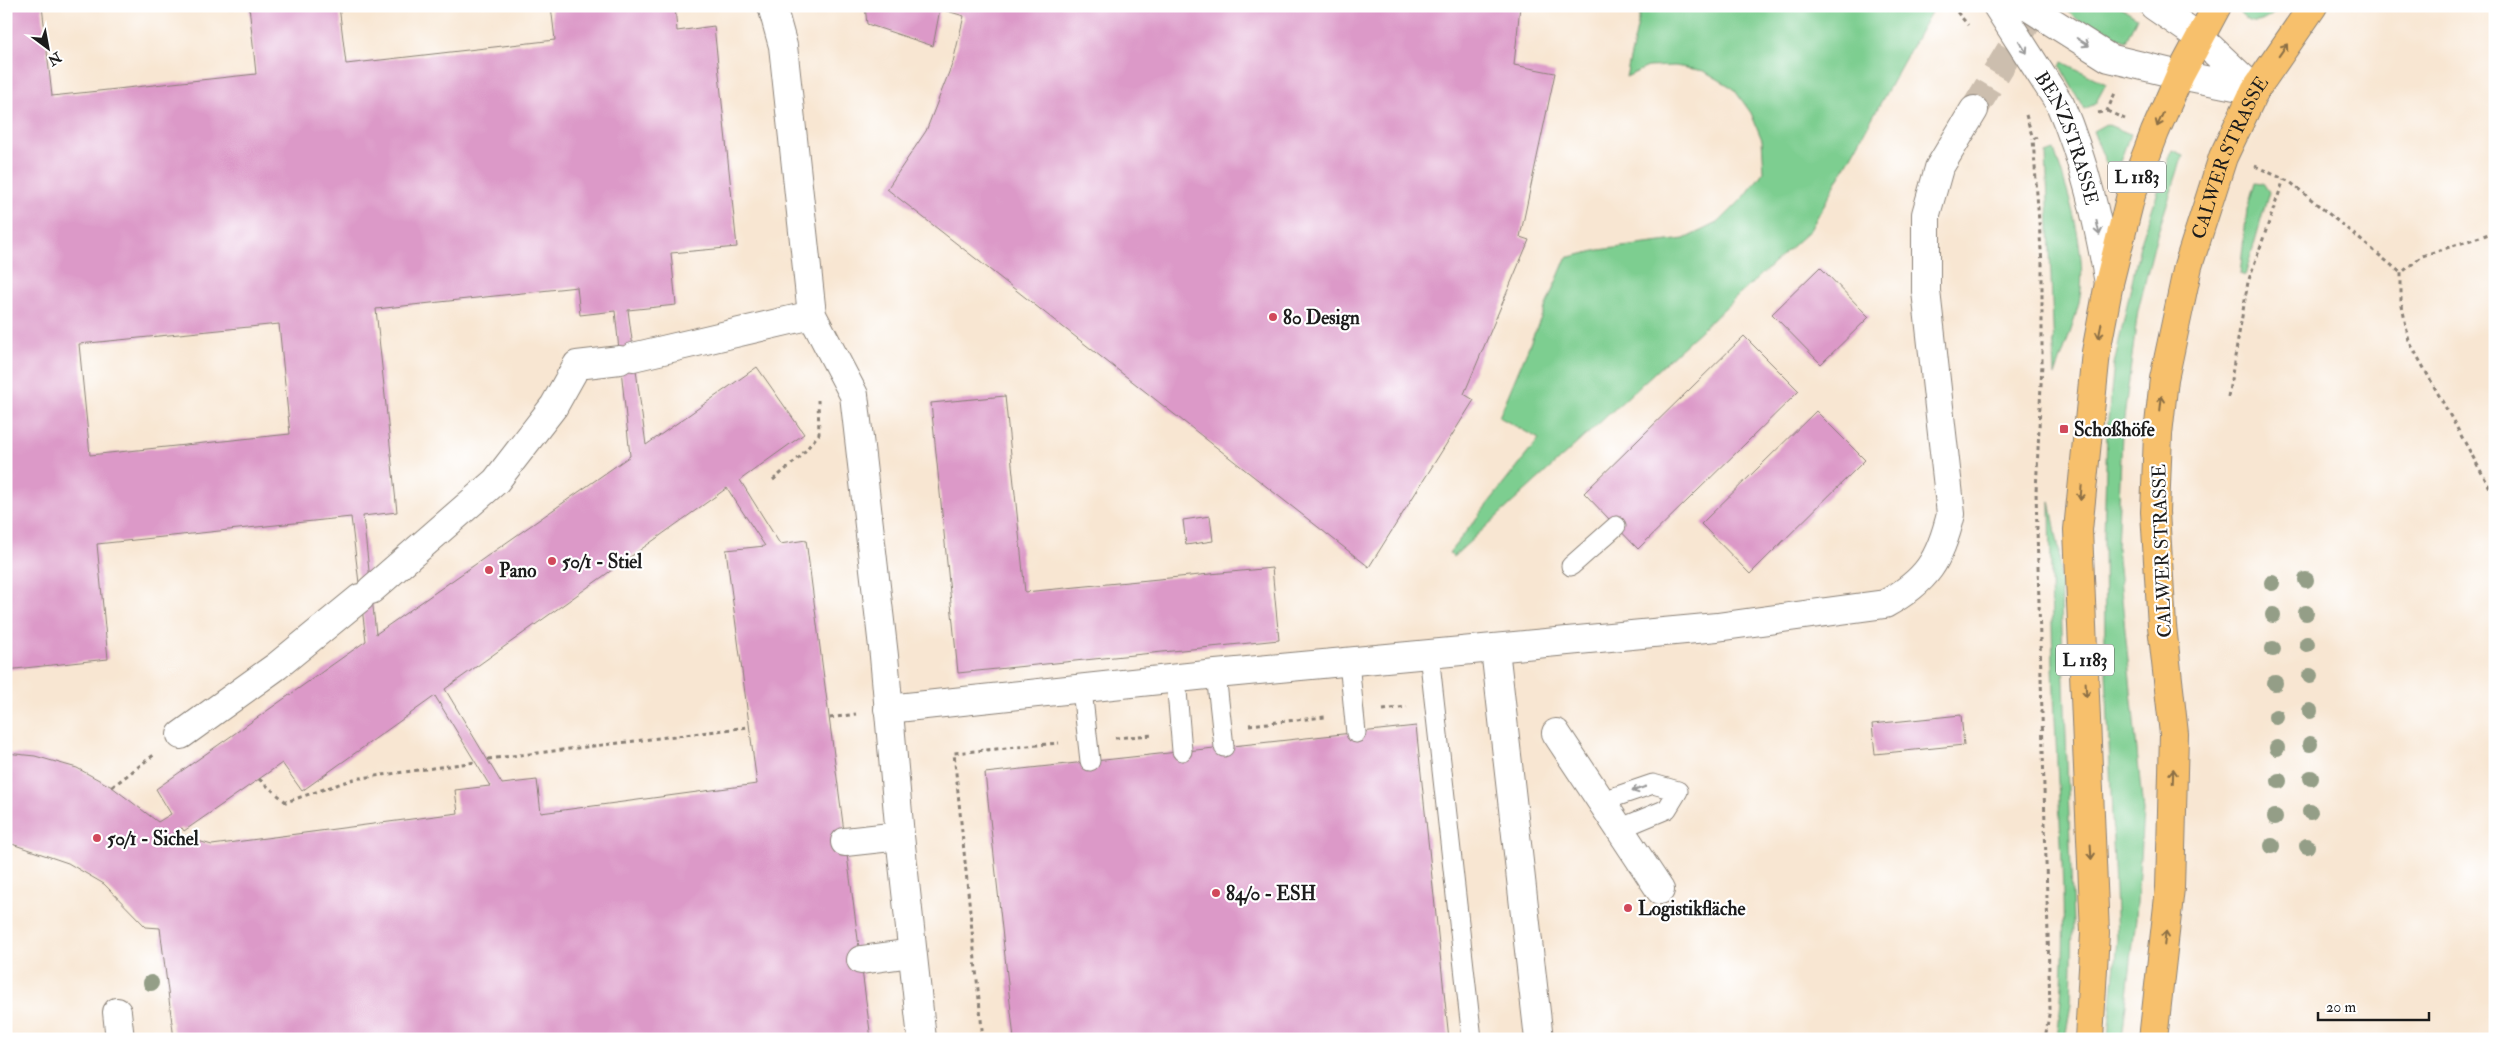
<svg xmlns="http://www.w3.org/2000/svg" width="2501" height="1045" viewBox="0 0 2501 1045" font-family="'IM FELL Double Pica',serif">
	<rect width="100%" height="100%" fill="#fff"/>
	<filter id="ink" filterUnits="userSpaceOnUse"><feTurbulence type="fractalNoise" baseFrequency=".02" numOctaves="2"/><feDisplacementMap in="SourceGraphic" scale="10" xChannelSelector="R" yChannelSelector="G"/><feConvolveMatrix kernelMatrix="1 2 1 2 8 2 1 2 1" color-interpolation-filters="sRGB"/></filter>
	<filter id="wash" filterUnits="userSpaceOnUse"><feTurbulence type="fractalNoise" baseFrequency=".0096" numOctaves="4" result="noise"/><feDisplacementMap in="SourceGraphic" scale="20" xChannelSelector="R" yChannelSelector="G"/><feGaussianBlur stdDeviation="1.12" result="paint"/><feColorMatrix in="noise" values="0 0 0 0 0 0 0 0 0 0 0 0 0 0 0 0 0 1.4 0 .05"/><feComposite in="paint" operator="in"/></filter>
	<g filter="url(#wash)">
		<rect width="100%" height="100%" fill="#f8e6d2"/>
		<path fill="#7dce90" stroke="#4c7556" d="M1642,6H1926L1931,12L1810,230L1453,557L1449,553L1539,439L1499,417L1566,258L1599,250L1684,239L1719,222L1745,196L1764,171L1762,140L1751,113L1733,88L1704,71L1675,66L1648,67L1626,77Z
			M2060,6H2119L2137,17L2126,41L2085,25Z
			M2242,6H2283C2267,18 2257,31 2240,14Z
			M2063,62L2106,84L2095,104L2084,109L2060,66Z
			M2106,124L2130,134L2117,170L2114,173L2110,172L2108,168L2093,131Z
			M2054,150C2069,195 2089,256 2079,303C2073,328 2063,352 2055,376L2046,153Z
			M2172,150L2183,155L2156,238L2138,310L2122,434L2117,548L2143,812L2136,918L2122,1039H2108L2117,939L2105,646L2104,538L2107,429L2114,364L2140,245Z
			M2255,182L2263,183L2269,192L2245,276L2240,274L2247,209Z
			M2050,501L2059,549L2073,923L2071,1004L2065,1039H2057C2070,939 2060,839 2056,740C2052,660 2051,580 2050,501Z"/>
		<g id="blocks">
			<path fill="#dc99c8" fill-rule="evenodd" d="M6,6H42L52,96L256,74L249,6H339L346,64L555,40L551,6H675L677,31L714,26L737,247L671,253L676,305L628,310L646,445L757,367L804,434L740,480L780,544L806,540L871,1039H174L160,928L146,927L104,884L68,863L6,842V753L35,756L77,768L112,787L158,822L171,814L156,789L366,641L351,517L97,544L108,659L6,670ZM577,287L580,315L615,311L630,456L376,634L363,516L397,512L376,309ZM279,324L290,434L90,455L79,344ZM727,488L765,546L726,550L757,784L541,813L537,780L502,784L445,689ZM435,696L490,786L455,790L458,813L212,845L173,834L182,828L184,831L282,763L302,791Z
				M865,6H1520L1514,65L1555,73L1520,237L1529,240L1464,394L1474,400L1369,567L887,189L926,131L953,62L964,16L940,9L933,46L867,24Z
				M1820,267L1869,317L1821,364L1772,314Z
				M1744,336L1799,391L1638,549L1584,493Z
				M1005,396L1025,592L1272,568L1279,640L958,673L931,403Z
				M1816,411L1865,460L1750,574L1701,524Z
				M1210,516L1213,541L1186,545L1183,520Z
				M1961,715L1964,745L1875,754L1872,724Z
				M1416,726L1449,1039H1014L985,773Z"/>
		</g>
	</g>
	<g filter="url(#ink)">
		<use href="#blocks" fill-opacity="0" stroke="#8a8177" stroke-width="1"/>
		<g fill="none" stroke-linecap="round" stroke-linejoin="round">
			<path stroke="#ccbeae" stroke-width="28" stroke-dasharray="28 14" stroke-linecap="butt" d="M1974,110L2037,6"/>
			<defs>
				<path id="lane" d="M1571,566L1616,526
					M1429,654L1472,1039
					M1349,662L1356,733
					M1216,674L1224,747
					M1176,679L1182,751
					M1082,690L1090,761
					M1600,802L1653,784L1678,791L1667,809L1619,829"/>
				<g id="street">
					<path d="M772,6L783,46L812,315L854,395L884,656L900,836L922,1039"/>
					<path id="s1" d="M1997,6L2060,104C2085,162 2098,222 2109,283"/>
					<path d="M2027,6L2109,58L2180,75L2255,90"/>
					<path d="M2154,6L2199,37L2255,90"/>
					<path d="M633,357L812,315"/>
					<path d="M371,590L496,481L554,406L577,365L620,360"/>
					<path d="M1495,649L1539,1039"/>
					<path d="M888,709L1216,674L1717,627L1885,604C1927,581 1940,560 1951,514L1926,291V214L1939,168L1974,110"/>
					<path d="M1556,733L1660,890"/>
					<path d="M181,735L277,666L360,598"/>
					<path d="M845,842L900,836"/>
					<path d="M861,960L912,953"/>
					<path d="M117,1012L120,1039"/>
				</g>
				<g id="primary">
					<path d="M2089,1039L2095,933L2078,530L2096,352L2109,283L2131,195L2155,132L2180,75L2217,6"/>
					<path id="s2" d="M2153,1039L2170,888L2174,734L2162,626L2155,512L2158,434L2164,379L2188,266L2223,157L2255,90L2313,6"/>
				</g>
			</defs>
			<use href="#lane" stroke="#8a8177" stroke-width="21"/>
			<use href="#street" stroke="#8a8177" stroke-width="30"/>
			<use href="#primary" stroke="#8a8177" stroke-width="30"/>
			<path stroke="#8a8177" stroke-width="3" stroke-dasharray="4 4" stroke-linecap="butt" d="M1952,6L1968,25
				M2107,111L2125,119
				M2098,113L2107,111L2115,93
				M2026,115L2033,139
				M2037,137L2033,139L2042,264V363L2036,492L2050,1009L2045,1039
				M2255,166L2290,182L2401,273
				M2495,232L2422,256L2401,273V301L2409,341L2495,497
				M2228,397L2248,282L2284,179
				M773,480L800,457L819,434L818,400
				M1383,710L1407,707
				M830,718L856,714
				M1249,725L1325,717
				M1115,738L1153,735
				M488,759L749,727
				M259,779L286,802L354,779L476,762
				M112,787L155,754
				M983,1039L954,753L1059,743"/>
			<use href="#lane" stroke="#fff" stroke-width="19"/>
			<use href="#street" stroke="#fff" stroke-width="28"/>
			<use href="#primary" stroke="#f7c06c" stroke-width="28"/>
		</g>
		<g fill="#949e87">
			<circle cx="2306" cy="580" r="8"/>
			<circle cx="2272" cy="583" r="8"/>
			<circle cx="2306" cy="613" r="8"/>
			<circle cx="2273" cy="615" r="8"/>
			<circle cx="2307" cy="644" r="8"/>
			<circle cx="2273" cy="649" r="8"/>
			<circle cx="2310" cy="676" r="8"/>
			<circle cx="2275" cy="683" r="8"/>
			<circle cx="2310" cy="711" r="8"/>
			<circle cx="2276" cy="717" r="8"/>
			<circle cx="2310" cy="744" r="8"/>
			<circle cx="2277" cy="748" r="8"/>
			<circle cx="2311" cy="778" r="8"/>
			<circle cx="2279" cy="781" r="8"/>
			<circle cx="2310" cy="812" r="8"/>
			<circle cx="2275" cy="817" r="8"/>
			<circle cx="2272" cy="846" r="8"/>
			<circle cx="2307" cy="846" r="8"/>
			<circle cx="151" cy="983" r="8"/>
		</g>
		<defs><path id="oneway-shaft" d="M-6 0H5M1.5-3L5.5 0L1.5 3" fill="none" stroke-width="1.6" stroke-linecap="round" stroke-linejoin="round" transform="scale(1.25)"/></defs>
		<g stroke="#999">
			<use href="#oneway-shaft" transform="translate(2083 42) rotate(32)"/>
			<use href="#oneway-shaft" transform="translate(2023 47) rotate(57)"/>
			<use href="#oneway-shaft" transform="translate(2098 228) rotate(78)"/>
			<use href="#oneway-shaft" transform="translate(1639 789) rotate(161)"/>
		</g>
		<g stroke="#8a6e44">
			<use href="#oneway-shaft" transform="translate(2283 50) rotate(-55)"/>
			<use href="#oneway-shaft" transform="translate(2160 120) rotate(114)"/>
			<use href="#oneway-shaft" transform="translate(2100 331) rotate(101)"/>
			<use href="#oneway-shaft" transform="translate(2161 403) rotate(-84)"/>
			<use href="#oneway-shaft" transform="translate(2081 493) rotate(95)"/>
			<use href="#oneway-shaft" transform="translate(2086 690) rotate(87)"/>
			<use href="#oneway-shaft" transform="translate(2173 776) rotate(-88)"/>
			<use href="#oneway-shaft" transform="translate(2091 852) rotate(87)"/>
			<use href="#oneway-shaft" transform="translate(2165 938) rotate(-84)"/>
		</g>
	</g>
	<g fill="#d1495b" stroke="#fff" stroke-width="2">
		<circle cx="1273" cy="317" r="5"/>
		<rect x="2059" y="424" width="10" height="10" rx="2.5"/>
		<circle cx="552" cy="561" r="5"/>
		<circle cx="489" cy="570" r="5"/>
		<circle cx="97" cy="838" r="5"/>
		<circle cx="1216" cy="893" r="5"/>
		<circle cx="1628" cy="908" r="5"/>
	</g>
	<g text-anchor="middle" stroke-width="4.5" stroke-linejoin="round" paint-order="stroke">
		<g fill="#fff" stroke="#606060" stroke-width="1">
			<rect x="2108" y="161.5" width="58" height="31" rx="4"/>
			<rect x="2056" y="644.5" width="58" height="31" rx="4"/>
		</g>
		<g font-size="18" font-weight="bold" fill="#1c1c1c">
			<text x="2137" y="183">L 1183</text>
			<text x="2085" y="666">L 1183</text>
		</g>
		<g font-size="19" fill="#1c1c1c" stroke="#fff">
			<text dy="7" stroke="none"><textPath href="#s1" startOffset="151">BENZSTRASSE</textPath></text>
			<text dy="7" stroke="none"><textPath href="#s2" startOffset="894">CALWER STRASSE</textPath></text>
			<text transform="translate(2161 551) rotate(-92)" y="7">CALWER STRASSE</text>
		</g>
		<g font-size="19" font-weight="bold" fill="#1c1c1c" stroke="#fff" text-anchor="start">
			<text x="1283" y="324">80 Design</text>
			<text x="2074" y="436">Schoßhöfe</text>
			<text x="562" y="568">50/1 - Stiel</text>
			<text x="499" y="577">Pano</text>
			<text x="107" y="845">50/1 - Sichel</text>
			<text x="1226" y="900">84/0 - ESH</text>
			<text x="1638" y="915">Logistikfläche</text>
		</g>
	</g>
	<rect width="2501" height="1045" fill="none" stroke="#fff" stroke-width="25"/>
	<g transform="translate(48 48) rotate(148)" stroke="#ffffff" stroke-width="4" paint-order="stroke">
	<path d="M0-4L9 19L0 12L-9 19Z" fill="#1c1c1c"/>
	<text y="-8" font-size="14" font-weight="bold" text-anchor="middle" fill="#1c1c1c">N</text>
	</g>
	<path d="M2318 1012v8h111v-8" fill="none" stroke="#1c1c1c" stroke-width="2.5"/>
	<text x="2326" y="1012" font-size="15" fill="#1c1c1c" stroke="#ffffff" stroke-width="4" paint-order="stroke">20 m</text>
</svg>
